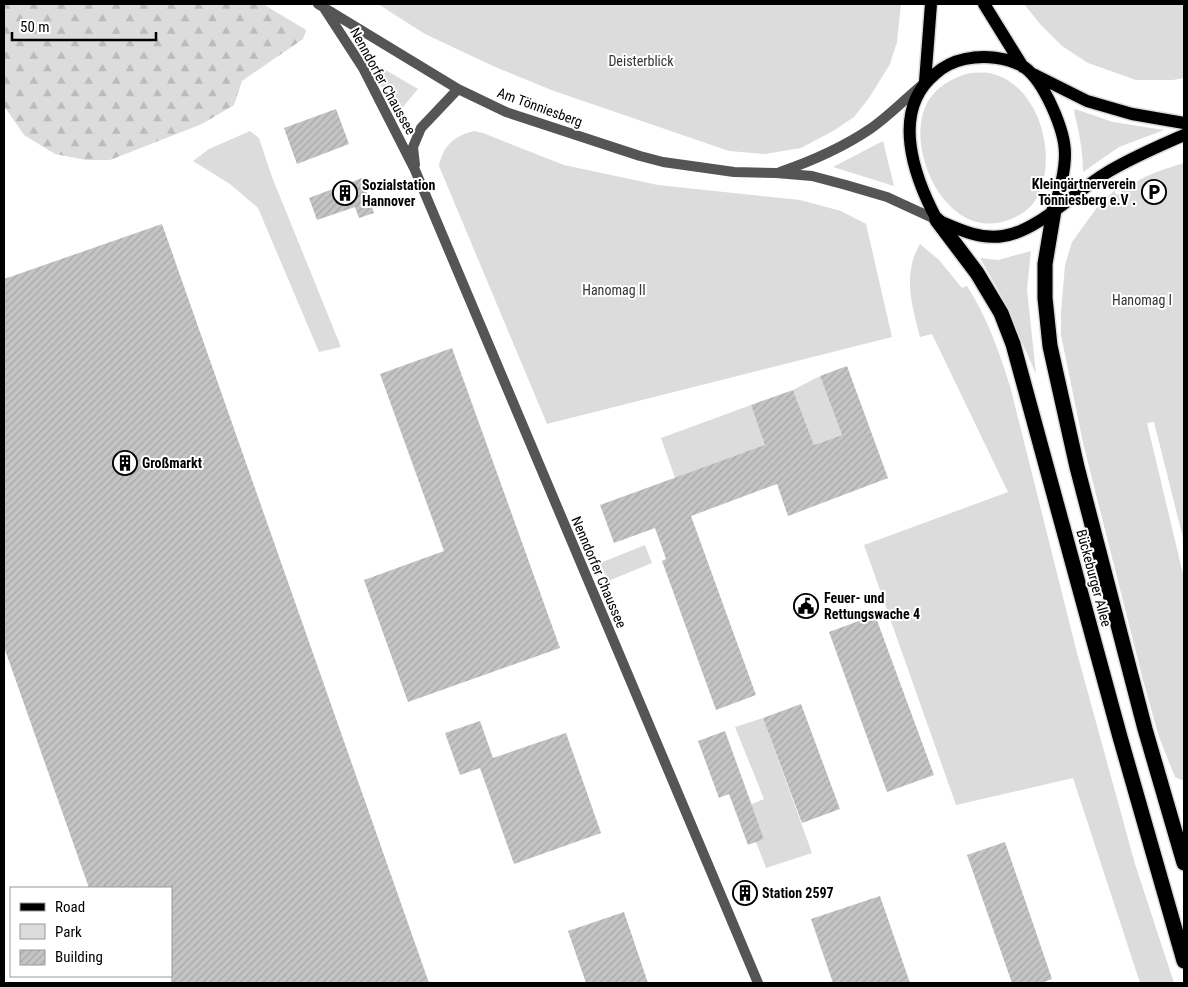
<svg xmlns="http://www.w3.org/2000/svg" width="1188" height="987" viewBox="0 0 1188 987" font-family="'Roboto Condensed',sans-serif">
	<defs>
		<pattern id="forest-firs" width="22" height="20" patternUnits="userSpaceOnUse" patternTransform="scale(1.25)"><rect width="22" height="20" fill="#dcdcdc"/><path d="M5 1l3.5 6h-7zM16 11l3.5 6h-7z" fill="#bbb"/></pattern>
		<pattern id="building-hatch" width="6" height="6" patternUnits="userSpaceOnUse" patternTransform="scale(1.25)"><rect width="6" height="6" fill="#c4c4c4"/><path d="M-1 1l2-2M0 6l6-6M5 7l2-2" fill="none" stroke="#a7a7a7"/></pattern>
	</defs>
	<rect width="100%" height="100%" fill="#fff"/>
	<path fill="#dcdcdc" d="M378,4H901L897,42L890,64L869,98L854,117L833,131L801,148L765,154L729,151L554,91L493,66L425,34Z
		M1024,4H1184V78L1173,80H1136L1088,63L1062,46L1040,24Z
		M365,58L418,89L397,114Z
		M970,73C976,73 983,72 989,73C1036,82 1056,148 1041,188C1036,204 1026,213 1011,219C952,244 909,161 923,113C929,91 950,78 970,73Z
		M1075,109L1113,122L1164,130L1119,147L1083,172C1083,151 1079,131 1074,112Z
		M250,131L259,138L272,177L341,347L319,352L258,208L230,184L193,161L209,149Z
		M474,131L483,133L564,165L658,185L800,200L841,211L866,224L892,337L547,424L439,166C443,146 454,136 474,131Z
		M883,141L894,186L833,167Z
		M1184,163V542L1154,422L1147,423L1184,578V781L1175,777L1159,737L1143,680L1083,443L1061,335V312L1065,265L1072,242L1098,206L1114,191L1117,195C1139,177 1158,171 1184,163Z
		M920,244L939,260L962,288L967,286C987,317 999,351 1010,386L1077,653L1135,864L1174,983H1140L1073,778L956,805L864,545L1008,492L932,334L920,337C912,306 902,274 920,244Z
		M1031,251L1027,289L1036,374L1001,295L980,258L998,260Z
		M820,376L842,435L814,445L793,390Z
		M751,405L772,463L738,455L675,478L661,438Z
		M645,545L652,563L608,581L600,563Z
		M763,718L812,853L766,868L756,842L764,839L754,811L742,808L764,799L735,727Z"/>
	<path fill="url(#forest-firs)" d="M4,4H263L306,30L303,39L242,81L234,105L202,124L110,160H86L55,154L24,135L4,106Z"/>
	<path fill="url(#building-hatch)" d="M336,109L349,144L297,164L284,128Z
		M362,178L374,213L359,218L355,207L317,220L309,198Z
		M162,224L429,983H171V888H89L4,647V279Z
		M452,348L560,648L408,702L364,580L444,551L380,374Z
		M847,366L888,478L788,516L777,484L691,516L756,695L716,710L662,561L666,559L655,528L614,543L600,505L765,445L751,405L793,390L814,445L842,435L820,376Z
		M875,615L934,775L887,792L829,632Z
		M801,704L840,809L802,823L763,718Z
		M480,721L493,758L566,733L601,833L514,864L480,768L460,775L445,733Z
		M725,731L764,839L748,845L729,794L719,798L698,741Z
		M1005,842L1052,979L1041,983H1012L967,855Z
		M880,896L910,983H833L811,919Z
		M624,912L648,983H586L568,931Z"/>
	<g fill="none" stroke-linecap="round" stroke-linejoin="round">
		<defs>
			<path id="primary" d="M984,4L1023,67
				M1033,74L1087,101L1132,114L1184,123
				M925,82L931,4
				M1054,210C1059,192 1065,173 1065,154C1065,130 1044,81 1024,67C1007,57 984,55 965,59C955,61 943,67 935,74C890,111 914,177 937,220C958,229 980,240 1003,236C1036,232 1074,193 1103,175C1128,159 1157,147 1184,135"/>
			<path id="highway" d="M1054,210L1045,264V298L1050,346L1056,373L1077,467L1145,729L1184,863
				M937,220L977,273L1001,313L1013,344L1120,737L1184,961"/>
		</defs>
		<use href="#primary" stroke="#dbdbdb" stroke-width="15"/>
		<use href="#highway" stroke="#dbdbdb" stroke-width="18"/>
		<path stroke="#555" stroke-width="10" d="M318,4L458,89L506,112L640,156L663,162L734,172L776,173L812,176L846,185L887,197L937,220
			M324,8L363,68L415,170L758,983
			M415,165L413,147L421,128L458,89
			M780,172C812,161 842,148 870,129C889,116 906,98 923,84"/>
		<use href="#primary" stroke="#000" stroke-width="12"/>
		<use href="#highway" stroke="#000" stroke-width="15"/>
	</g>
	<defs>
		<symbol id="parking-ring" viewBox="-11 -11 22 22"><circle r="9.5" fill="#fff" stroke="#000" stroke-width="1.5"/><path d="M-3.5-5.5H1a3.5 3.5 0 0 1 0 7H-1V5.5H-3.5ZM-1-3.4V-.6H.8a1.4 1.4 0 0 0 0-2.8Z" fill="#000"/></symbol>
		<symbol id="building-ring" viewBox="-11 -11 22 22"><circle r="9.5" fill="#fff" stroke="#000" stroke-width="1.5"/><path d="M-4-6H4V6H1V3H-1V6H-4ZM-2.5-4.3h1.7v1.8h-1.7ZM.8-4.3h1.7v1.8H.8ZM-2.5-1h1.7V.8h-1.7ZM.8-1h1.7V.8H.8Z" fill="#000"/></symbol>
		<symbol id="civic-ring" viewBox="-11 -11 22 22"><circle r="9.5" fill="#fff" stroke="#000" stroke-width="1.5"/><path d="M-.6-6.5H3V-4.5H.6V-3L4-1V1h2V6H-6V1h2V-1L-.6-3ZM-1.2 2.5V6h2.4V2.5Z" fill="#000"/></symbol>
	</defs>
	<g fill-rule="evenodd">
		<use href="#parking-ring" x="1140" y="178" width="28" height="28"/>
		<use href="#building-ring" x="331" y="179" width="28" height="28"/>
		<use href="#building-ring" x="111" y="449" width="28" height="28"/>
		<use href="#civic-ring" x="792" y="592" width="28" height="28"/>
		<use href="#building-ring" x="731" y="879" width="28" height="28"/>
	</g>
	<g text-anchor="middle" stroke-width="4" stroke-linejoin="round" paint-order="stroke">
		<g font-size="14" fill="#333" stroke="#fff">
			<text x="641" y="66">Deisterblick</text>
			<text x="614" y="295">Hanomag II</text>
			<text x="1142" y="305">Hanomag I</text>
		</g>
		<g font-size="14" fill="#000" stroke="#fff">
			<text transform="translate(383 81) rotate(61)" y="5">Nenndorfer Chaussee</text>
			<text transform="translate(540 107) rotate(20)" y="5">Am Tönniesberg</text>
			<text transform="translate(599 572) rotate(67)" y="5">Nenndorfer Chaussee</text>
			<text transform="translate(1094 578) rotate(75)" y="5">Bückeburger Allee</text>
		</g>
		<g font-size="14" font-weight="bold" fill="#000" stroke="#fff" text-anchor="start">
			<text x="1136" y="189" text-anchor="end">Kleingärtnerverein<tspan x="1136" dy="16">Tönniesberg e.V .</tspan></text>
			<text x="362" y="190">Sozialstation<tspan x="362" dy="16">Hannover</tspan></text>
			<text x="142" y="468">Großmarkt</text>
			<text x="824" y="603">Feuer- und<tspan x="824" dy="16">Rettungswache 4</tspan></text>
			<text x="762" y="898">Station 2597</text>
		</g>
	</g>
	<rect width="1188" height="987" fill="none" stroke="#000000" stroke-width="10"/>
	<rect x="10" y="887" width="162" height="90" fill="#ffffff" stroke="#999999"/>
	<rect x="20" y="903" width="25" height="8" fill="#000000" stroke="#999999"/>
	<text x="55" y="912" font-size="15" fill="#000000">Road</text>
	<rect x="20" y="924" width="25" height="15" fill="#dcdcdc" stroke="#999999"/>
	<text x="55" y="937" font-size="15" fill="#000000">Park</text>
	<rect x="20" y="950" width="25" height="15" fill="url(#building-hatch)" stroke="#999999"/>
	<text x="55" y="962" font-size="15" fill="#000000">Building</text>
	<path d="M12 32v8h144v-8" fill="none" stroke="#000000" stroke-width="2.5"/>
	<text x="20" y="32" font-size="15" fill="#000000" stroke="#ffffff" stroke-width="4" paint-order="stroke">50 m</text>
</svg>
